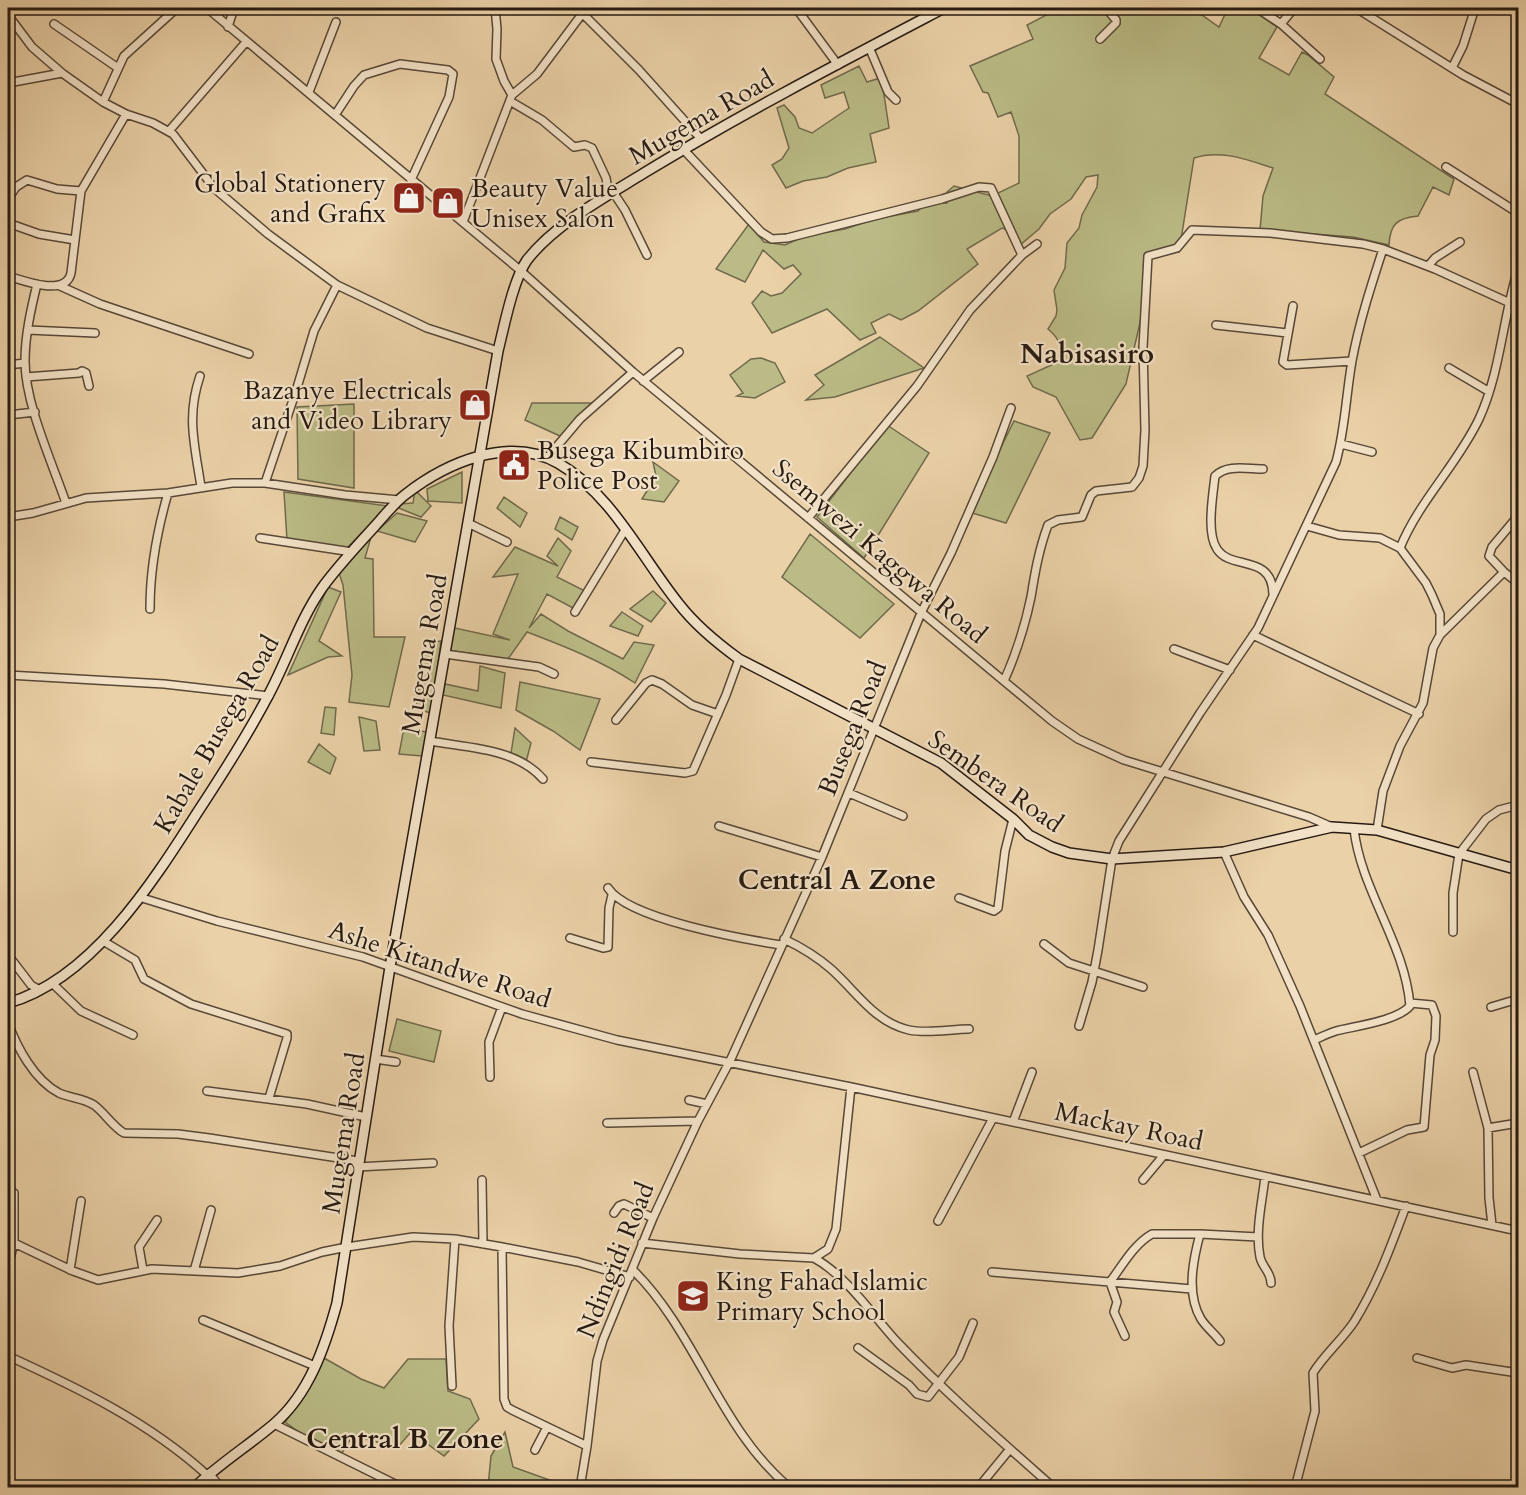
<svg xmlns="http://www.w3.org/2000/svg" width="1526" height="1495" viewBox="0 0 1526 1495" font-family="Cardo,serif">
	<rect width="100%" height="100%" fill="#ebd1a8"/>
	<filter id="stains"><feTurbulence type="fractalNoise" baseFrequency=".00333" numOctaves="4"/><feColorMatrix values="0 0 0 0 .2 0 0 0 0 .09 0 0 0 0 .02 0 0 0 .5 -.17"/></filter>
	<radialGradient id="worn" r=".72"><stop offset=".6" stop-color="#630" stop-opacity="0"/><stop offset="1" stop-color="#630" stop-opacity=".3"/></radialGradient>
	<path fill="#babb86" stroke="#706a4c" stroke-width="1.5" d="M1053,8H1192L1219,27L1228,8H1249L1277,27L1259,58L1289,75L1302,52L1308,55L1334,77L1325,94L1454,179L1449,195L1433,187L1418,216C1397,218 1390,224 1389,245L1353,237L1260,230L1263,196L1273,168C1248,160 1221,149 1194,158L1179,252L1151,255L1144,305L1126,384L1092,438L1080,440L1056,397L1033,387L1027,376L1058,362C1062,346 1060,339 1048,329L1056,316L1057,310L1054,290L1065,268L1067,243L1079,228L1082,215L1097,187L1098,175L1086,177L1071,199L1050,214L1039,229L1020,245L1012,232L1002,228L967,249L978,264L918,311L901,320L889,314L871,323L876,333L860,340L827,309L772,333L752,303L762,291L771,296L782,293L801,274L793,265L784,269L763,250L745,282L716,269L749,224L764,242L785,245L805,236L845,229L875,219L918,211L924,204L947,203V192L954,186L992,196L1019,183V136L1011,112L998,117L988,93L983,92L970,66L1033,39L1027,25L1054,11Z
		M859,66L867,82L880,78L883,88L889,128L870,134L876,162L848,168L827,177L803,181L786,188L772,165L782,159L789,148L777,108L784,105L795,117L799,128L812,133L849,108L844,92L825,98L821,85Z
		M880,337L924,368L835,397L806,400L824,385L815,375Z
		M761,358L775,363L785,382L755,398L737,396L743,393L730,375L751,359Z
		M532,403H592L560,436L525,420Z
		M354,404V488L298,479L297,407Z
		M1014,421L1050,433L1006,523L969,512Z
		M887,425L929,453L864,558L817,517Z
		M653,462L679,481L664,502L642,499L656,476Z
		M462,472V503L428,501L427,489Z
		M415,490L431,506L421,517L396,507L399,504L413,503Z
		M284,492L388,506L346,549L287,540Z
		M504,497L527,513L520,527L497,508Z
		M397,513L427,521L415,542L377,531Z
		M560,517L578,527L572,540L555,529Z
		M810,534L894,604L860,638L782,577Z
		M371,537L365,558L373,559L374,637H405L389,707L349,702L352,675L343,585L339,573Z
		M558,538L571,551L557,577L585,591L573,608L547,594L529,628L541,614L568,631L623,659L634,642L654,645L635,683C602,661 564,646 527,632L508,659L446,650L455,628L510,640L493,634L518,574L493,577L515,547L558,566L547,556Z
		M328,587L341,592L319,641L342,656L328,657L288,675Z
		M653,591L666,603L651,622L630,609Z
		M622,612L643,626L638,636L610,626Z
		M441,641L431,713L416,709L425,644Z
		M480,666L505,673L501,708L443,695L445,684L478,691Z
		M520,682L600,699L580,750L553,731L516,710Z
		M325,707L336,708L334,735L321,733Z
		M359,717L376,721L380,750L364,751Z
		M404,728L427,732L422,756L399,754Z
		M515,728L531,743L526,762L511,753Z
		M319,744L336,758L330,774L308,762Z
		M397,1019L441,1031L434,1062L389,1051Z
		M324,1358L361,1379L384,1388L408,1359H446L448,1391L470,1399L479,1419L444,1456L411,1432L397,1448L353,1435L342,1453L299,1432L285,1422L307,1392Z
		M505,1432L513,1467L569,1487H488L491,1456Z"/>
	<g fill="none" stroke-linecap="round" stroke-linejoin="round">
		<defs>
			<path id="street" d="M207,8L521,271L633,372L1052,721L1078,739L1124,760L1309,817L1332,827
				M485,8L495,10
				M495,8L497,29L496,59L504,81L512,95
				M577,8L639,70L701,139
				M796,8L838,65
				M1257,8L1281,24L1320,59
				M1356,8L1463,75L1518,104
				M8,15L32,47L62,73L103,102L126,114L153,123L173,134L214,188L268,234L337,285L427,328L498,351
				M54,24L118,68
				M1281,24L1294,8
				M228,27L234,8
				M1100,39L1116,23V20L1106,8
				M869,47L888,92L896,100
				M1452,68L1463,46L1475,8
				M8,83L62,73
				M309,92L336,22
				M510,101L542,120L574,147L585,145L592,148L606,178L609,195
				M103,102L124,56L177,8
				M335,115L354,86L364,75L400,64L448,70L453,74L449,97L411,180
				M169,131L246,42
				M683,149L761,232L772,239L787,238L942,199L979,187L991,188L1022,255
				M1446,167L1518,213
				M613,192L625,210L647,255
				M8,199L16,187L27,180L57,189L81,191
				M463,222L512,95L537,74L582,14
				M8,223L39,234L75,240
				M1428,266L1435,258L1460,242
				M8,276C24,281 66,297 71,273L81,191L126,114
				M37,284C31,309 25,335 25,361C25,404 52,462 66,503
				M60,286L100,304L249,354
				M1293,306L1283,362L1287,365L1352,361
				M1216,325L1287,333
				M28,330L95,333
				M8,365L25,363
				M1449,368L1488,391
				M200,376C186,417 195,446 201,487
				M26,377L79,373L82,371L86,373L89,386
				M643,381L679,352
				M8,415L35,412
				M1341,444L1372,452
				M547,458L580,419L633,372
				M1263,469C1247,469 1227,464 1215,476C1213,495 1206,533 1217,549C1231,571 1272,553 1273,594
				M265,483L296,391L314,331L337,285
				M1518,516L1492,547L1489,556L1504,572L1518,583
				M8,517L33,513L86,498L168,493L232,483H265L345,495L399,500
				M808,518L917,386L970,310L1022,255L1037,244
				M468,523L507,542
				M1307,526L1339,535L1380,538L1400,548L1426,583L1432,595L1440,614V635
				M260,538L352,552
				M1400,548C1419,501 1457,465 1479,419C1500,374 1503,317 1518,269
				M150,609C150,569 157,531 168,493
				M575,612L625,530
				M1253,635L1419,714
				M1174,649L1230,670
				M445,654L539,667L554,674
				M8,675L164,684L269,696
				M1004,681C1016,654 1025,626 1031,597C1035,572 1039,549 1048,525L1058,520L1082,517L1091,495L1096,491L1132,487L1139,478L1143,466L1145,430L1143,347L1148,256L1177,248L1192,230L1270,233L1363,244L1383,249
				M616,720L646,683L652,680L662,684L692,705L718,714
				M430,741C468,748 516,748 543,779
				M591,762L685,773L693,771L726,695L739,659
				M849,793L903,816
				M719,826L822,857
				M1377,830L1383,791L1400,746L1423,703L1433,648L1440,635L1504,572
				M1224,852L1244,897L1268,935L1300,1006L1377,1200
				M608,888C628,919 743,939 781,945
				M139,897L217,921L363,957L522,1014L617,1040L851,1087L1518,1231
				M959,898L994,911L998,908L1005,851L1013,819
				M1453,932V893L1459,854L1486,819L1499,810L1518,805
				M570,938L603,948L608,947L609,908L612,895
				M784,939C801,947 816,956 831,969C856,991 874,1022 909,1030C928,1034 951,1029 969,1029
				M103,941L135,960L144,979L191,1004L287,1034V1038L269,1098
				M1044,944L1069,963L1143,987
				M8,955L31,985L40,990
				M52,983L81,1011L133,1035
				M1491,1007L1518,999
				M8,1023C17,1047 34,1080 59,1093C70,1098 83,1098 94,1105C105,1113 112,1126 124,1133L178,1134L209,1138L358,1161
				M1079,1026L1092,982L1098,950L1112,859L1119,841L1200,713L1258,628L1336,462C1345,430 1346,395 1352,361C1359,323 1371,286 1383,249L1435,269L1510,303
				M1314,1040C1321,1037 1329,1033 1336,1031C1355,1026 1397,1021 1410,1006C1405,943 1361,891 1354,829
				M375,1059L396,1062
				M1473,1072L1488,1128
				M490,1077L489,1042L502,1007
				M207,1091L307,1104L366,1117
				M689,1100L707,1104
				M1013,1122L1032,1072
				M607,1123L698,1121
				M1359,1153L1407,1130L1424,1127L1430,1055L1435,1040L1436,1016L1432,1005L1410,1003
				M357,1167L433,1163
				M1265,1177C1262,1203 1255,1231 1260,1257C1262,1267 1271,1272 1271,1283
				M482,1180L483,1244
				M1143,1180L1164,1155
				M614,1213L619,1206L624,1204L653,1218
				M938,1221L993,1118
				M1492,1225L1489,1198L1488,1128L1518,1123
				M14,1243L73,1271L98,1280L152,1269L238,1273L280,1266L322,1252L347,1247L413,1237L455,1239L502,1247L578,1262L630,1277
				M642,1243L740,1254L814,1258C847,1276 873,1316 898,1343C947,1394 1001,1441 1054,1488
				M502,1247L504,1399L507,1407L512,1410L587,1446
				M814,1258L828,1249L836,1229L851,1087
				M8,1266L14,1243V1193
				M70,1270L81,1201
				M143,1270L139,1247L157,1220
				M633,1270C697,1333 719,1429 790,1488
				M194,1271L211,1210
				M992,1272L1192,1289
				M203,1320L315,1366
				M1125,1336L1114,1312L1117,1302L1110,1282C1122,1266 1134,1244 1152,1234H1200
				M1220,1341C1214,1333 1206,1327 1201,1319C1186,1294 1193,1260 1200,1234L1258,1237
				M858,1348L909,1385L917,1394L928,1397L959,1357L973,1323
				M8,1356C78,1388 149,1422 207,1475
				M1417,1358L1452,1368L1466,1365L1518,1373
				M452,1386L449,1326L455,1239
				M274,1424L403,1488
				M535,1450L547,1427
				M209,1473L221,1488
				M580,1488L587,1446L597,1361L603,1340L653,1218L698,1121L730,1061L822,857L921,613L951,553L993,457L1011,408
				M978,1488L1010,1449
				M1295,1488L1315,1411L1313,1373C1324,1355 1342,1340 1354,1322C1377,1285 1391,1246 1406,1206"/>
			<path id="secondary" d="M8,1003C91,980 153,882 197,813C222,775 247,736 268,696C287,661 299,621 322,588C338,566 357,546 375,526C385,515 394,503 406,494C446,463 509,435 558,463C612,494 641,557 679,604C696,626 717,643 739,659L941,763L1013,819L1029,835L1052,847L1069,853L1112,859L1224,852L1332,827L1377,830L1518,870
				M194,1488C219,1464 248,1446 274,1424C309,1394 325,1347 337,1303L390,967L498,351C504,327 513,280 527,260C555,224 605,197 644,173C741,114 843,61 944,8"/>
		</defs>
		<use href="#street" stroke="#574837" stroke-width="10"/>
		<use href="#secondary" stroke="#261a11" stroke-width="12"/>
		<use href="#street" stroke="#f2e1c6" stroke-width="7"/>
		<use href="#secondary" stroke="#f2e1c6" stroke-width="9"/>
	</g>
	<defs>
		<symbol id="shop-square" viewBox="-11 -11 22 22"><rect x="-9" y="-9" width="18" height="18" rx="4" fill="#8f2418" stroke="#f2e1c6"/><path d="M-5-2.5h2.3a2.7 3.5 0 0 1 5.4 0H5L5.5 6h-11ZM-1.5-2.5h3a1.5 2.3 0 0 0-3 0Z" fill="#fff"/></symbol>
		<symbol id="civic-square" viewBox="-11 -11 22 22"><rect x="-9" y="-9" width="18" height="18" rx="4" fill="#8f2418" stroke="#f2e1c6"/><path d="M-.6-6.5H3V-4.5H.6V-3L4-1V1h2V6H-6V1h2V-1L-.6-3ZM-1.2 2.5V6h2.4V2.5Z" fill="#fff"/></symbol>
		<symbol id="school-square" viewBox="-11 -11 22 22"><rect x="-9" y="-9" width="18" height="18" rx="4" fill="#8f2418" stroke="#f2e1c6"/><path d="M0-5L7-2L0 1L-7-2ZM-4 1L0 2.5L4 1V4Q0 6-4 4Z" fill="#fff"/></symbol>
	</defs>
	<g fill-rule="evenodd">
		<use href="#shop-square" x="390" y="179" width="38" height="38"/>
		<use href="#shop-square" x="429" y="184" width="38" height="38"/>
		<use href="#shop-square" x="456" y="386" width="38" height="38"/>
		<use href="#civic-square" x="495" y="446" width="38" height="38"/>
		<use href="#school-square" x="674" y="1277" width="38" height="38"/>
	</g>
	<g text-anchor="middle" stroke-width="4.5" stroke-linejoin="round" paint-order="stroke">
		<g font-size="26" fill="#261a11" stroke="#f2e1c6">
			<text transform="translate(701 117) rotate(-30)" y="9">Mugema Road</text>
			<text transform="translate(880 551) rotate(40)" y="9">Ssemwezi Kaggwa Road</text>
			<text transform="translate(424 654) rotate(-80)" y="9">Mugema Road</text>
			<text transform="translate(852 728) rotate(-68)" y="9">Busega Road</text>
			<text transform="translate(216 734) rotate(-60)" y="9">Kabale Busega Road</text>
			<text transform="translate(996 781) rotate(35)" y="9">Sembera Road</text>
			<text transform="translate(440 964) rotate(18)" y="9">Ashe Kitandwe Road</text>
			<text transform="translate(1129 1126) rotate(12)" y="9">Mackay Road</text>
			<text transform="translate(343 1133) rotate(-81)" y="9">Mugema Road</text>
			<text transform="translate(615 1260) rotate(-68)" y="9">Ndingidi Road</text>
		</g>
		<g font-size="26" fill="#261a11" stroke="#f2e1c6" text-anchor="start">
			<text x="386" y="192" text-anchor="end">Global Stationery<tspan x="386" dy="30">and Grafix</tspan></text>
			<text x="471" y="197">Beauty Value<tspan x="471" dy="30">Unisex Salon</tspan></text>
			<text x="452" y="399" text-anchor="end">Bazanye Electricals<tspan x="452" dy="30">and Video Library</tspan></text>
			<text x="537" y="459">Busega Kibumbiro<tspan x="537" dy="30">Police Post</tspan></text>
			<text x="716" y="1290">King Fahad Islamic<tspan x="716" dy="30">Primary School</tspan></text>
		</g>
		<g font-size="28" font-weight="bold" fill="#261a11" stroke="#f2e1c6">
			<text x="1087" y="363">Nabisasiro</text>
			<text x="837" y="889">Central A Zone</text>
			<text x="405" y="1448">Central B Zone</text>
		</g>
	</g>
	<rect width="1526" height="1495" fill="none" stroke="#ebd1a8" stroke-width="30"/>
	<rect x="9" y="9" width="1508" height="1477" fill="none" stroke="#261a11" stroke-width="3"/>
	<rect x="15" y="15" width="1496" height="1465" fill="none" stroke="#261a11" stroke-width="1.5"/>
	<rect width="100%" height="100%" filter="url(#stains)"/>
	<rect width="100%" height="100%" fill="url(#worn)"/>
</svg>
